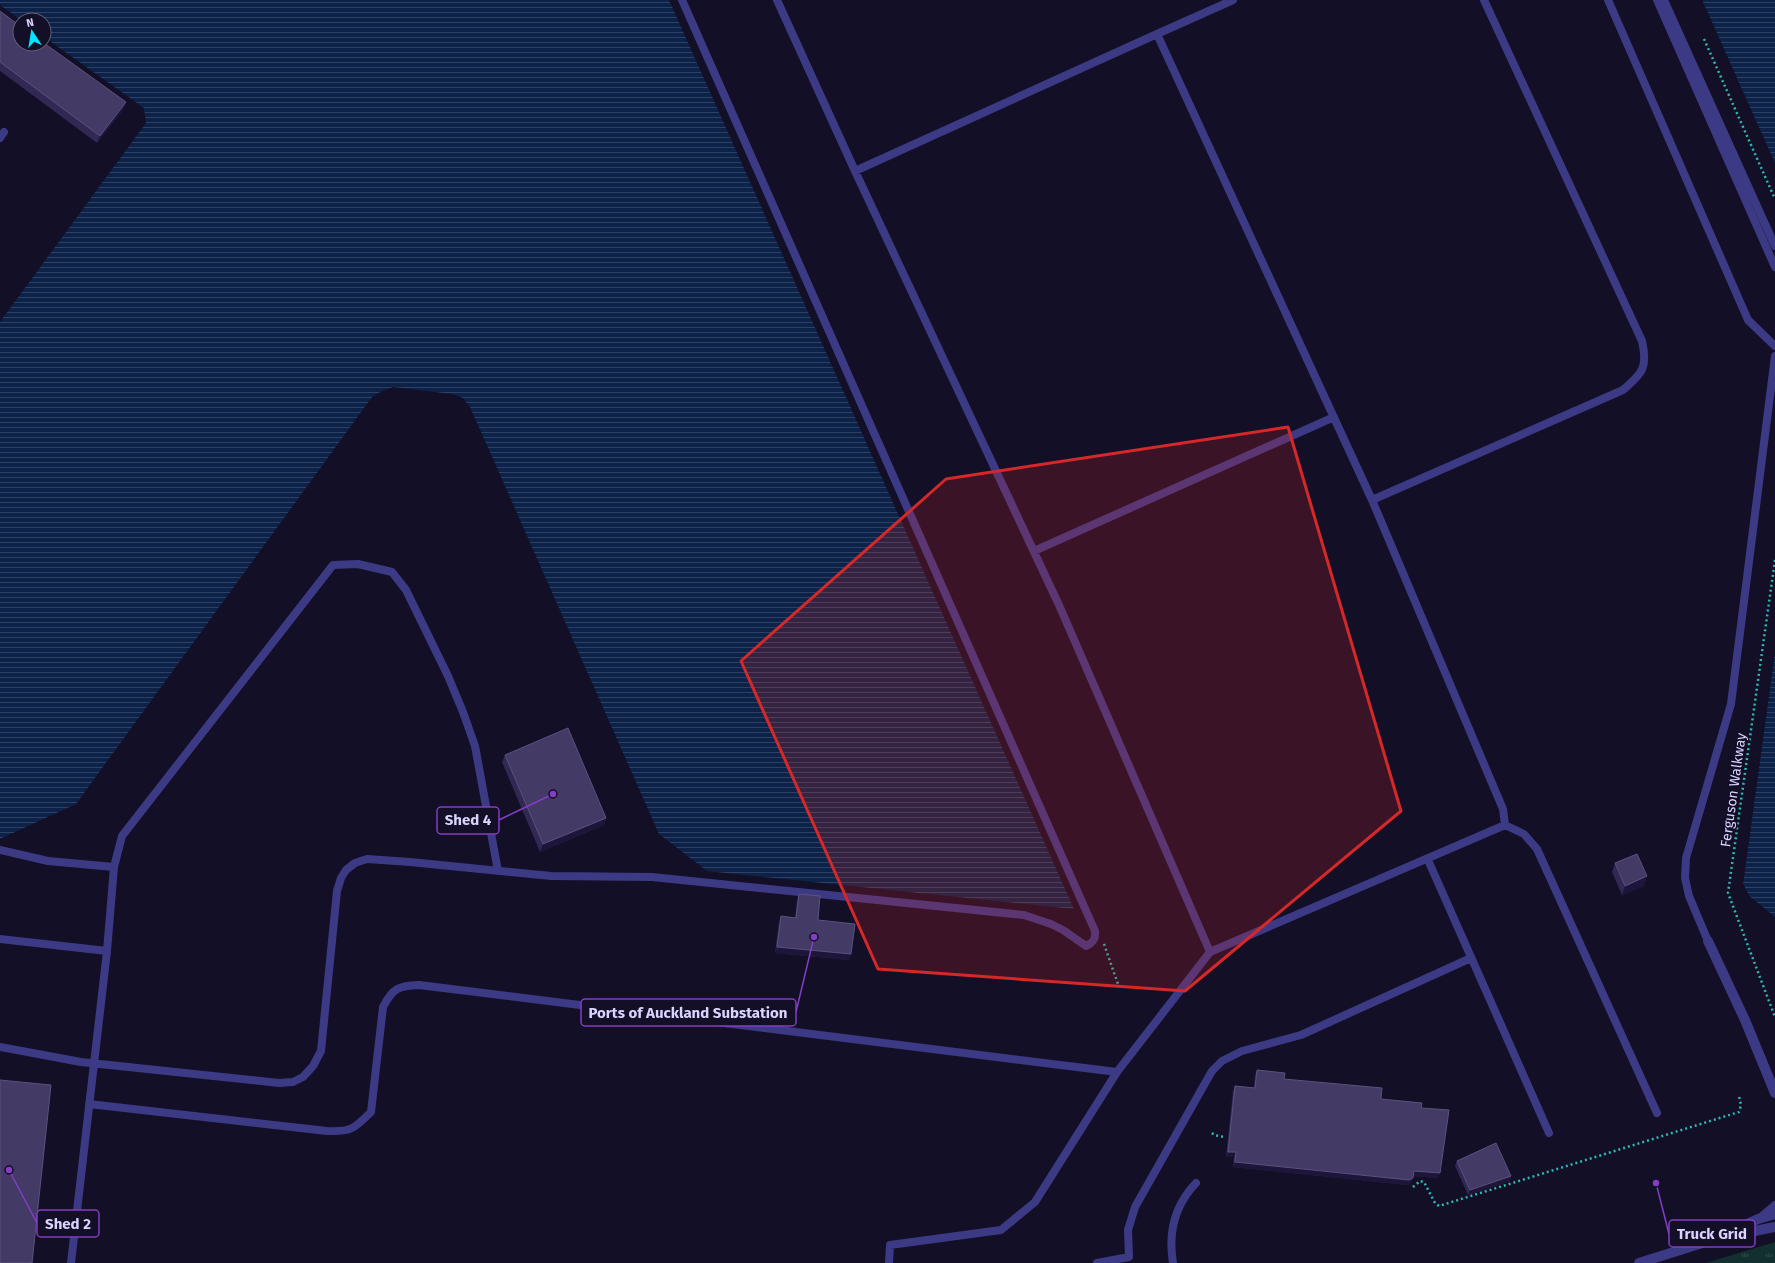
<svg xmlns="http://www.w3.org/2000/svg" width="1775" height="1263" viewBox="0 0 1775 1263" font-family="'Fira Sans',sans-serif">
	<defs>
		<pattern id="grass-tufts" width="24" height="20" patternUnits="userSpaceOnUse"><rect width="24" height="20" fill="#12302f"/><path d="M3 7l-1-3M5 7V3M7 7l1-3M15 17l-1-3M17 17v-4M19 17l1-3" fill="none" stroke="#344d4e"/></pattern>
		<pattern id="water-rules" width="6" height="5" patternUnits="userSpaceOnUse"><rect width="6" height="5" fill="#0c2248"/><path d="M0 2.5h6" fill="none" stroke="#2f4163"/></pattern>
	</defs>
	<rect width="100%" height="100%" fill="#130f26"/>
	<path fill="url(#grass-tufts)" d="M1775,1242V1263H1706Z"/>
	<path fill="url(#water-rules)" d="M0,0H669L1074,909L707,871L659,834L470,407L463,398L452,394L393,387L382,391L372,397L76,804L0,839V322L146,123L144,108L44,37V20H21L0,5Z
		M1702,0H1775V163Z
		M1775,652V917L1749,896L1743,884Z"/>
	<path fill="#130f26" d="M1700,0H1702L1775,165L1773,164Z
		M1775,650L1743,884L1749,896L1775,917V919L1748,898L1741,884L1773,652Z"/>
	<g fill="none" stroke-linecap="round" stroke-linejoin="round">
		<path stroke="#2fb8b0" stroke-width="2.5" stroke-dasharray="2 3" stroke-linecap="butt" d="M1704,39L1775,199
			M1775,560L1728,893L1775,1017
			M1104,944L1119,987
			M1212,1133L1214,1135L1224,1137
			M1413,1187L1420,1181L1424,1182L1435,1203L1439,1206L1739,1112L1741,1105L1739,1096"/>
		<path stroke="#3d3a85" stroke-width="8" d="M777,0L855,171L1059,605L1210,952
			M1233,0L1157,34L1372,500
			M1608,0L1748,320L1775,346
			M1657,0L1775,267
			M1664,0L1775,246
			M0,138L4,132
			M855,171L1157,34
			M1034,551L1334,417
			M1505,825L1524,834L1537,849L1657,1113
			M0,850L48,861L114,867
			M1428,860L1549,1133
			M0,939L107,951
			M1708,941L1689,896L1685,878L1686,858L1731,704L1775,356
			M0,1047L81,1062L279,1083L293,1082L303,1077L313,1066L321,1051L337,891L341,878L346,870L355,863L367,859L410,862L551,876L652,877L1024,915L1051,924L1063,930L1086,946C1093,943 1096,939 1095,931L682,0
			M89,1104L327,1131C351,1132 354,1129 371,1112L383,1007C393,988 398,986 419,985L1117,1072L1210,952L1505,825L1503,809L1372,500L1623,390C1643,373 1648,367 1642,341L1484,0
			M1762,1216L1775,1205
			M71,1263L107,951L114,867L122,836L333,565L358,564L392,572L406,590L448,676L463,712L475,746L498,871
			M889,1263L890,1245L1001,1230L1035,1202L1117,1072
			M1097,1263L1129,1257L1128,1230L1135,1207L1212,1071L1222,1061L1242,1051L1301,1035L1471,958
			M1173,1263C1168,1233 1174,1206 1196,1183"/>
		<path stroke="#3d3a85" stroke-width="10" d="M1708,941L1745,1020L1775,1093
			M1735,1235L1775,1227
			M1639,1263L1715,1239L1758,1219L1775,1214"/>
	</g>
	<path fill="#312854" d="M0,11L124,109L97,143L0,71Z
		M505,755L606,818L604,825L540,852L502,762Z
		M1615,863L1644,886L1622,895L1612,872Z
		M799,894L818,920L851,954L849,960L775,953L779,922L781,916L795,918L797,900Z
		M1257,1070L1284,1079L1381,1099L1421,1108L1438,1178L1413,1176L1411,1183L1407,1185L1233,1167L1234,1157H1226L1233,1091L1235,1086L1254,1088L1255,1075Z
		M1457,1161L1511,1176L1510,1181L1468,1195L1455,1166Z"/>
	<path fill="#1d163a" d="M126,102L124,109L97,143L100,136Z
		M606,818L604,825L540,852L543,844Z
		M1647,876L1644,886L1622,895L1625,886Z
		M777,947L851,954L849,960L775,953Z
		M1228,1152H1236L1234,1157H1226Z
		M1235,1162L1413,1178L1411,1183L1407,1185L1233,1167Z
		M1414,1171L1440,1173L1438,1178L1412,1176Z
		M1511,1176L1510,1181L1468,1195L1470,1190Z"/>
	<path fill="#433a66" stroke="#5a527e" d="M0,11L20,26V44H44V43L126,102L100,136L0,62Z
		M568,728L606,818L543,844L505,755Z
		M1637,854L1647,876L1625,886L1615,863Z
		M799,894L820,896L818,920L855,924L851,954L777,947L781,916L796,918Z
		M1257,1070L1285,1073L1284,1079L1382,1088L1381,1099L1422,1103L1421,1108L1449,1110L1440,1173L1414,1171L1413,1178L1409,1180L1235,1162L1236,1152H1228L1235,1086L1255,1088Z
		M0,1080L51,1085L32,1263H0Z
		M1496,1143L1511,1176L1470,1190L1457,1161Z"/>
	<path fill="#d62828" fill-opacity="0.2" stroke="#d62828" stroke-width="3" stroke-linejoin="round" d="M1288,427L1401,811L1185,991L878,969L741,661L946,479Z"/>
	<g text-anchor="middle" stroke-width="3" stroke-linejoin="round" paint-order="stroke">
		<g font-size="14" fill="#d9d4ff" stroke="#130f26">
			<text transform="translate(1733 790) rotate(-82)" y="5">Ferguson Walkway</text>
		</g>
	</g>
	<path fill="none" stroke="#843dc5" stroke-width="1.5" d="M553 794L499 820M814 937L796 1012M9 1170L37 1223M1656 1183L1669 1234"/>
	<g fill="#843dc5" stroke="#130f26" stroke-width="1.5">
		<circle cx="553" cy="794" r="4"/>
		<circle cx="814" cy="937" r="4"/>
		<circle cx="9" cy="1170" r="4"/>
		<circle cx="1656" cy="1183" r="4"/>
	</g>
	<g fill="#130f26" stroke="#843dc5" stroke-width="1.5">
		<rect x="437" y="807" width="62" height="27" rx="4"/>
		<rect x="581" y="999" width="215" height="27" rx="4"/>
		<rect x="37" y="1210" width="62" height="27" rx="4"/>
		<rect x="1669" y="1220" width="86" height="27" rx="4"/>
	</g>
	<g font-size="15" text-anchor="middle" font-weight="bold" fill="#d9d4ff">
		<text x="468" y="825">Shed 4</text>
		<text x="688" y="1018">Ports of Auckland Substation</text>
		<text x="68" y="1229">Shed 2</text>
		<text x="1712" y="1239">Truck Grid</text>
	</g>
	<g transform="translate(32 32) rotate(348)"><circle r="19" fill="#130f26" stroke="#625e7d"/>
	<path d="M0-3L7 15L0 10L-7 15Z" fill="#00e5ff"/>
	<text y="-6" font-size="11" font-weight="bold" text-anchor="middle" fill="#d9d4ff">N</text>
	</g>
</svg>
